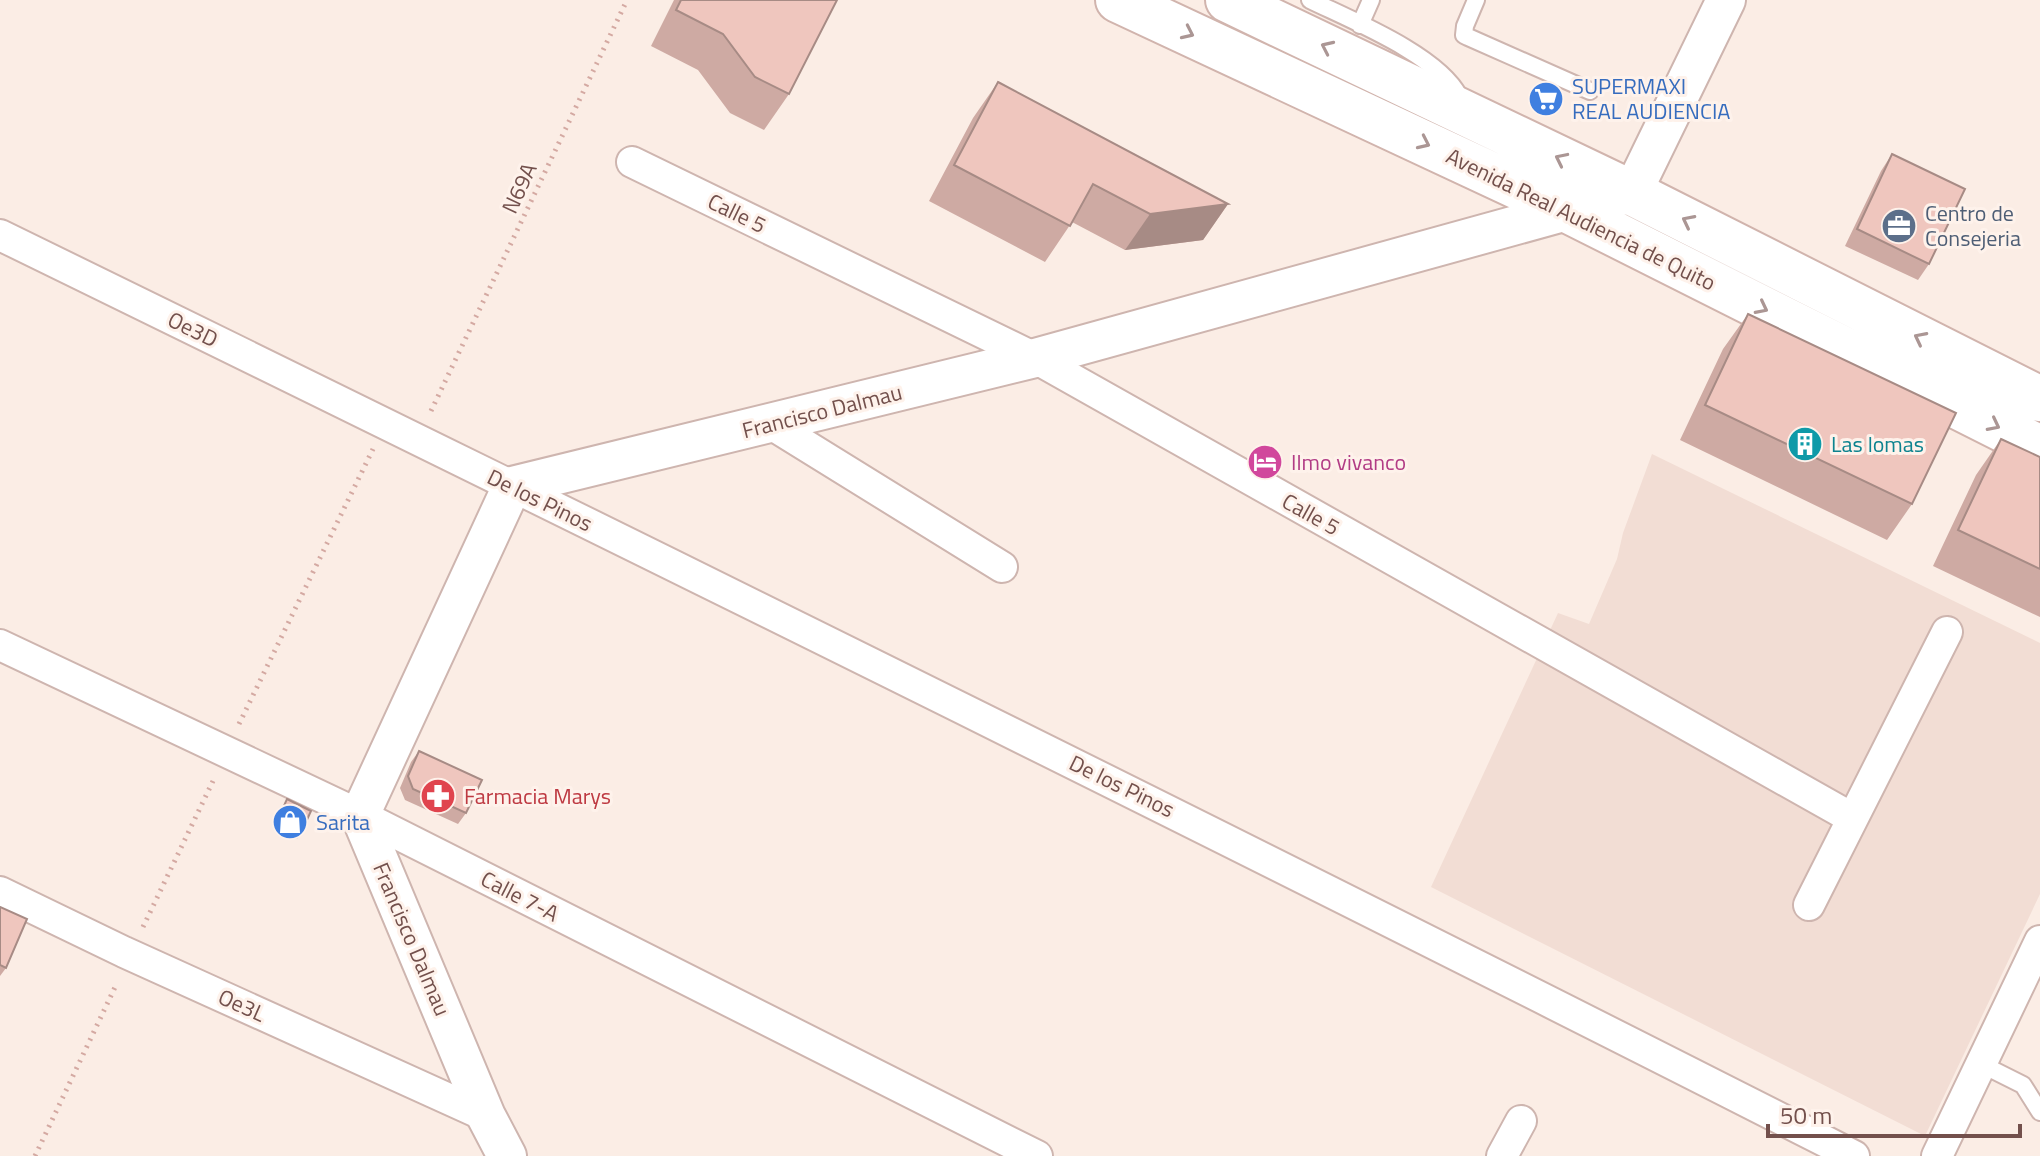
<svg xmlns="http://www.w3.org/2000/svg" width="2040" height="1156" viewBox="0 0 2040 1156" font-family="'Titillium Web',sans-serif">
	<rect width="100%" height="100%" fill="#fbede5"/>
	<path fill="#f2ddd4" d="M1652,454L2040,643V894L1925,1136L1431,887L1558,613L1589,624L1617,559L1623,533Z"/>
	<g fill="none" stroke-linecap="round" stroke-linejoin="round">
		<defs>
			<path id="service" d="M1310,0C1351,20 1438,55 1459,96
				M1476,0L1465,26L1464,35L1468,37L1590,91
				M1360,25L1371,0
				M1979,1063L2023,1085L2040,1112"/>
			<path id="minor" d="M632,162L1035,358L1852,818
				M0,235C620,538 1239,843 1854,1156
				M771,424L1002,567
				M0,645L360,815L1037,1156
				M0,892L124,952L486,1116
				M1809,905L1947,632
				M1502,1156L1521,1121
				M1937,1156L2040,941"/>
			<path id="tertiary" d="M507,1156L486,1116L360,815L512,486L1035,358L1632,193L1726,0"/>
			<path id="secondary" d="M1118,0L1567,210L2040,448
				M1228,0L1632,193L2040,399"/>
		</defs>
		<use href="#service" stroke="#ceb5af" stroke-width="20"/>
		<use href="#minor" stroke="#ceb5af" stroke-width="34"/>
		<use href="#tertiary" stroke="#ceb5af" stroke-width="42"/>
		<use href="#secondary" stroke="#d1b4ad" stroke-width="48"/>
		<path stroke="#d4a9a2" stroke-width="5" stroke-dasharray="2 6" stroke-linecap="butt" d="M431,411L627,0
			M239,724L373,449
			M143,927L213,781
			M35,1156L117,983"/>
		<use href="#service" stroke="#fff" stroke-width="16"/>
		<use href="#minor" stroke="#fff" stroke-width="30"/>
		<use href="#tertiary" stroke="#fff" stroke-width="38"/>
		<use href="#secondary" stroke="#fff" stroke-width="44"/>
	</g>
	<path fill="#ceaaa3" d="M674,0H837L789,94L764,130L730,113L698,70L651,46Z
		M998,82L1228,204L1203,240L1125,250L1072,222L1045,262L929,201L973,118Z
		M1892,154L1929,264L1918,280L1845,246L1881,171Z
		M1748,314L1912,504L1887,540L1680,440L1723,349Z
		M2001,439L2040,457V617L1933,566L1976,475Z
		M419,751L466,813L458,824L405,800L400,788L411,762Z
		M287,799L301,833L297,839L273,827Z
		M0,907L6,968L0,976Z"/>
	<path fill="#a78b85" d="M1228,204L1203,240L1125,250L1150,214Z"/>
	<path fill="#efc6be" stroke="#a78b85" stroke-width="2" d="M681,0H837L789,94L755,77L723,34L676,10Z
		M998,82L1228,204L1150,214L1093,184L1070,226L954,165Z
		M1892,154L1965,189L1929,264L1857,229Z
		M1748,314L1956,413L1912,504L1705,405Z
		M2001,439L2040,457V569L1958,530Z
		M419,751L482,780L466,813L413,789L408,776Z
		M287,799L311,811L301,833L277,821Z
		M0,907L27,919L6,968L0,965Z"/>
	<defs><path id="oneway-chevron" d="M-2-3.5L2.5 0L-2 3.5" fill="none" stroke-width="1.6" stroke-linecap="round" stroke-linejoin="round" transform="scale(2)"/></defs>
	<g stroke="#ab9694">
		<use href="#oneway-chevron" transform="translate(1188 33) rotate(25)"/>
		<use href="#oneway-chevron" transform="translate(1327 47) rotate(-155)"/>
		<use href="#oneway-chevron" transform="translate(1424 143) rotate(25)"/>
		<use href="#oneway-chevron" transform="translate(1561 159) rotate(-154)"/>
		<use href="#oneway-chevron" transform="translate(1688 221) rotate(-153)"/>
		<use href="#oneway-chevron" transform="translate(1762 308) rotate(27)"/>
		<use href="#oneway-chevron" transform="translate(1920 338) rotate(-153)"/>
		<use href="#oneway-chevron" transform="translate(1994 425) rotate(27)"/>
	</g>
	<defs>
		<symbol id="supermarket-disc" viewBox="-11 -11 22 22"><circle r="9.5" fill="#3f7fe0" stroke="#fef2eb"/><path d="M-6-5.5h2.5l.6 2H6L4.5 2H-2.5L-4.4-4H-6ZM-1.5 3.2a1.3 1.3 0 1 0 .1 0ZM3 3.2a1.3 1.3 0 1 0 .1 0Z" fill="#fff"/></symbol>
		<symbol id="office-disc" viewBox="-11 -11 22 22"><circle r="9.5" fill="#5c6f8a" stroke="#fef2eb"/><path d="M-6-3h4V-5.5h4V-3h4V5H-6ZM-1-4.5V-3h2v-1.5ZM-6 0V1H6V0Z" fill="#fff"/></symbol>
		<symbol id="building-disc" viewBox="-11 -11 22 22"><circle r="9.5" fill="#0f9aa8" stroke="#fef2eb"/><path d="M-4-6H4V6H1V3H-1V6H-4ZM-2.5-4.3h1.7v1.8h-1.7ZM.8-4.3h1.7v1.8H.8ZM-2.5-1h1.7V.8h-1.7ZM.8-1h1.7V.8H.8Z" fill="#fff"/></symbol>
		<symbol id="hotel-disc" viewBox="-11 -11 22 22"><circle r="9.5" fill="#d1479c" stroke="#fef2eb"/><path d="M-6-4.5h1.5V1H6V5H4.5V3h-9V5H-6ZM-4 0a1.8 1.8 0 1 1 3.6 0ZM.5 0V-2.5h3Q6-2.5 6 0Z" fill="#fff"/></symbol>
		<symbol id="pharmacy-disc" viewBox="-11 -11 22 22"><circle r="9.5" fill="#e0444e" stroke="#fef2eb"/><path d="M-2-6h4v4h4v4h-4v4h-4v-4h-4v-4h4Z" fill="#fff"/></symbol>
		<symbol id="shop-disc" viewBox="-11 -11 22 22"><circle r="9.5" fill="#3f7fe0" stroke="#fef2eb"/><path d="M-5-2.5h2.3a2.7 3.5 0 0 1 5.4 0H5L5.5 6h-11ZM-1.5-2.5h3a1.5 2.3 0 0 0-3 0Z" fill="#fff"/></symbol>
	</defs>
	<g fill-rule="evenodd">
		<use href="#supermarket-disc" x="1526" y="79" width="40" height="40"/>
		<use href="#office-disc" x="1879" y="206" width="40" height="40"/>
		<use href="#building-disc" x="1785" y="424" width="40" height="40"/>
		<use href="#hotel-disc" x="1245" y="442" width="40" height="40"/>
		<use href="#pharmacy-disc" x="418" y="776" width="40" height="40"/>
		<use href="#shop-disc" x="270" y="802" width="40" height="40"/>
	</g>
	<g text-anchor="middle" stroke-width="6" stroke-linejoin="round" paint-order="stroke">
		<g font-size="22" fill="#366cbe" stroke="#fef2eb" text-anchor="start">
			<text x="1572" y="94">SUPERMAXI<tspan x="1572" dy="25">REAL AUDIENCIA</tspan></text>
			<text x="316" y="830">Sarita</text>
		</g>
		<g font-size="22" fill="#73504c" stroke="#fef2eb">
			<text transform="translate(519 188) rotate(-65)" y="8">N69A</text>
			<text transform="translate(737 213) rotate(26)" y="8">Calle 5</text>
			<text transform="translate(1581 219) rotate(26)" y="8">Avenida Real Audiencia de Quito</text>
			<text transform="translate(193 329) rotate(26)" y="8">Oe3D</text>
			<text transform="translate(822 411) rotate(-14)" y="8">Francisco Dalmau</text>
			<text transform="translate(540 500) rotate(26)" y="8">De los Pinos</text>
			<text transform="translate(1311 514) rotate(29)" y="8">Calle 5</text>
			<text transform="translate(1122 786) rotate(26)" y="8">De los Pinos</text>
			<text transform="translate(520 896) rotate(27)" y="8">Calle 7-A</text>
			<text transform="translate(412 939) rotate(67)" y="8">Francisco Dalmau</text>
			<text transform="translate(242 1005) rotate(24)" y="8">Oe3L</text>
		</g>
		<g font-size="22" fill="#4e5e75" stroke="#fef2eb" text-anchor="start">
			<text x="1925" y="221">Centro de<tspan x="1925" dy="25">Consejeria</tspan></text>
		</g>
		<g font-size="22" fill="#0d838f" stroke="#fef2eb" text-anchor="start">
			<text x="1831" y="452">Las lomas</text>
		</g>
		<g font-size="22" fill="#b23c85" stroke="#fef2eb" text-anchor="start">
			<text x="1291" y="470">Ilmo vivanco</text>
		</g>
		<g font-size="22" fill="#be3a42" stroke="#fef2eb" text-anchor="start">
			<text x="464" y="804">Farmacia Marys</text>
		</g>
	</g>
	<path d="M1768 1124v12h252v-12" fill="none" stroke="#73504c" stroke-width="4"/>
	<text x="1780" y="1124" font-size="24" fill="#73504c" stroke="#fef2eb" stroke-width="6" paint-order="stroke">50 m</text>
</svg>
